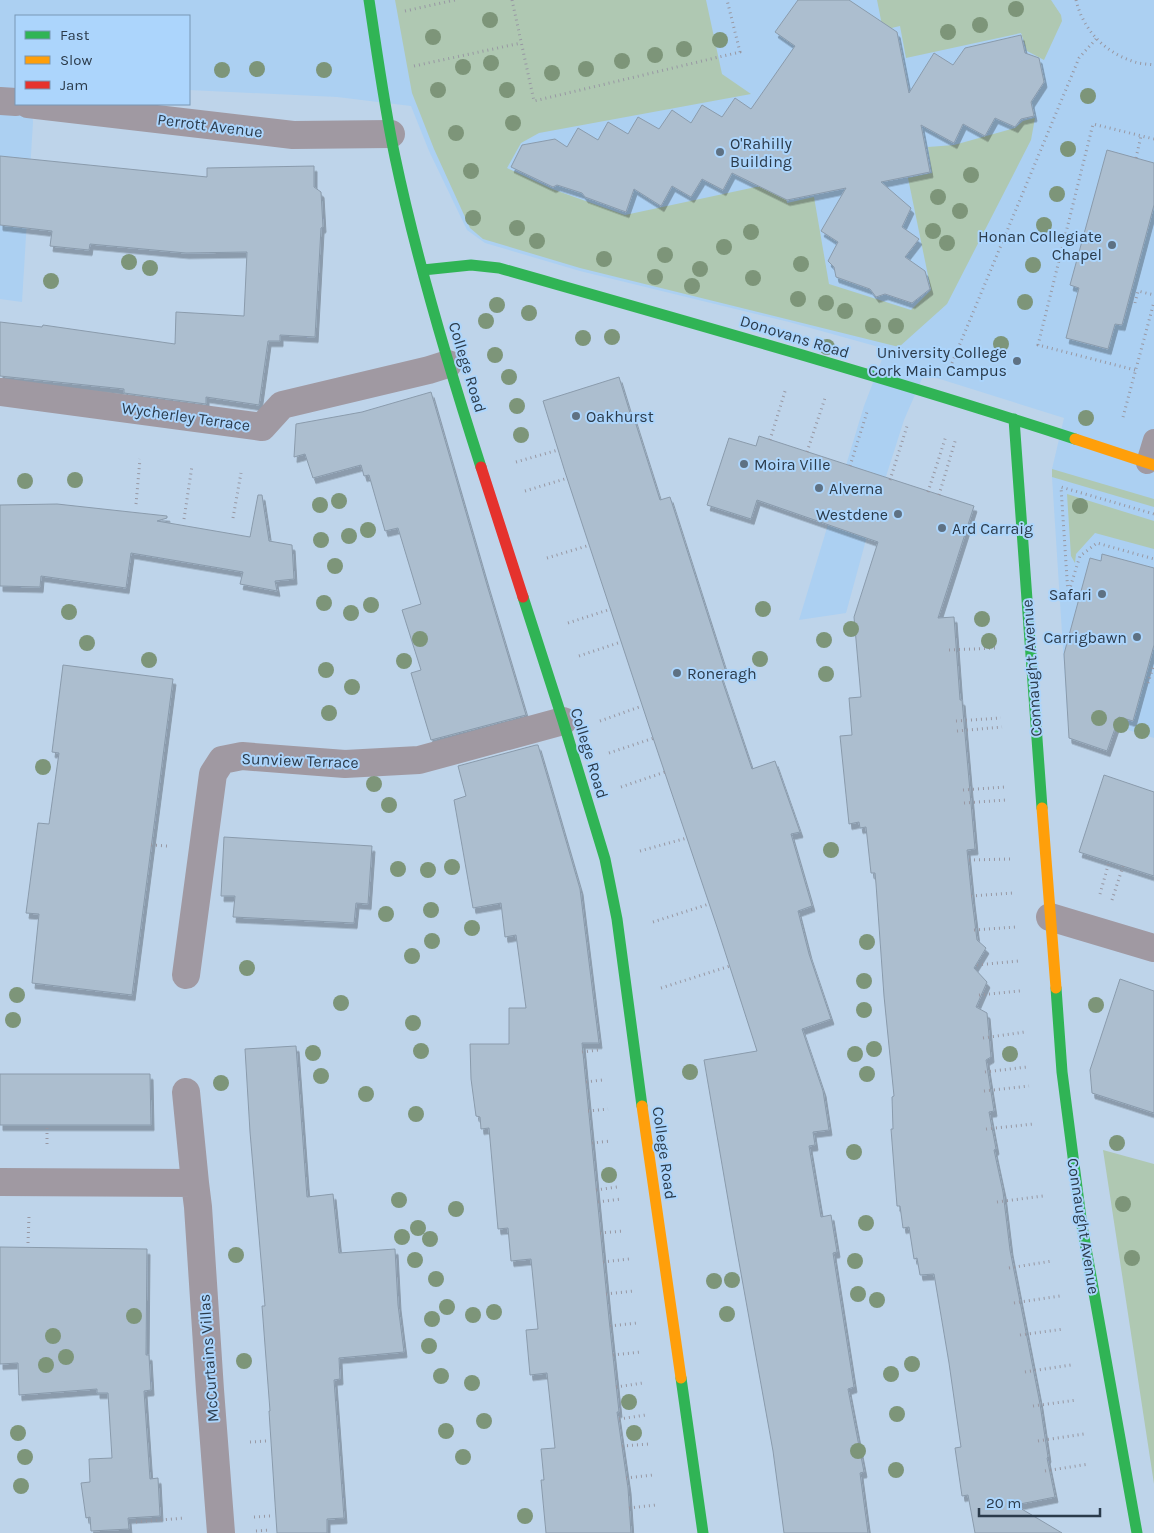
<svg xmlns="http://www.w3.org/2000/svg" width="1154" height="1533" viewBox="0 0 1154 1533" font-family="Karla,sans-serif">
	<defs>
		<filter id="shadow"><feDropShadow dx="3" dy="5.5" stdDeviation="0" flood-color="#0004"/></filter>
	</defs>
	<rect width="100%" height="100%" fill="#bed4ea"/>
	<path fill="#acd0f2" d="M0,0H1154V738L1067,711L1052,477V469L1064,418L924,374L904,420L867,536L846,613L799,620L864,406L886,349L789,322L580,271L485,243L467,230L429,151L411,106L337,97L189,90V16H16V104H31L33,122L22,302L0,299Z"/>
	<path fill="#afc8b2" d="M395,0H706L722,74L751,94L539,133L521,143L507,168L552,189L625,215L784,181L787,203L814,197L829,284L911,310L931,290L908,178L932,173L928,147L954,145L1015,128L1023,121L1035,118L1031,140L947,304L899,347L580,268L483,239L470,228L434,149L412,93Z
		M877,0H1051L1061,15L1062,21L1044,60L1027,51L1021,33L906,58L900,26L883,30Z
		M1052,469L1154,499V507L1052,477Z
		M1067,494L1154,521V549L1095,533L1076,554L1075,563L1071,556Z
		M1103,1150L1154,1164V1484Z"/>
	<path fill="#acbecf" stroke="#8a9bac" filter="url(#shadow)" d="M798,0H849L897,32L909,93L934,53L953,65L965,48L1021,35L1025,53L1039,58L1044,82L1031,102L1034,116L1021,119L1015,127L995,118L985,136L963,124L954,143L921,125L930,172L881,182L911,208L902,227L919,239L905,257L925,271L930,289L912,303L885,294L876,297L870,289L836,277L834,267L828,261L838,242L821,231L846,188L787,200L732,173L723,190L702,179L691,197L672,186L661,206L634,189L626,212L585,197L582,193L557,185L553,187L511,167L522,145L555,139L567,147L578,128L598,140L608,122L628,134L638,117L659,129L672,110L691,123L702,105L722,117L735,98L751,109L795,46L775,32Z
		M1107,150L1154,163V205L1122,325L1115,324L1108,349L1066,338L1079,288L1070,285Z
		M0,156L207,177V168L314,166V187L321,192L323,227L321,228L315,337L280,335V341H268L259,405L206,397V404L124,393V389L0,376V322L42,327L43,325L175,344L176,312L244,316L247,252L186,253L90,244L89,250L50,246L52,231L0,225Z
		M619,377L631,416L633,415L660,500L670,497L726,672L720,674L752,769L775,761L800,832L791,834L812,906L798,911L809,954L831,1019L802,1029L823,1091L829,1130L813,1132L815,1145L809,1146L821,1217L831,1215L837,1252L833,1253L854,1387L848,1389L864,1472L860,1473L868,1533H784L773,1451L735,1240L704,1060L757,1051L717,927L649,726L565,472L543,401Z
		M431,392L487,585L526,715L431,740L411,673L421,670L402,610L421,604L398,528L385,531L369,475L364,476L361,465L313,478L305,454L294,457L296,424L362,412Z
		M759,436L974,506L938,618L954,617L960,700H962L975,849L967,850L972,900L977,940L986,948L974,968L987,982L976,1007L987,1013L991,1057L986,1060L994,1111L989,1112L996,1149L994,1150L1003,1192L1010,1250L1040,1404L1048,1457L1047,1458L1055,1497L1015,1505L1062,1533H975L968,1495L962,1496L955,1448L961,1447L949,1363L934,1274L920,1275L917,1258L914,1259L909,1227L903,1228L900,1206H897L891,1129H893L892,1097L894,1096L884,996L876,884L875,873H871L866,827L860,828L859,822L849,824L840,736L852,735L849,698L861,697L854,617L878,542L757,500L751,519L707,505L729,438L756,446Z
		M258,495H262L269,541L292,545L294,579L275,581L277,591L240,584L243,572L131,553L126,588L41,576L40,587L0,586V505L57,504L167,516V518L157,521L250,537Z
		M1102,554L1154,568V645L1133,721L1119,717L1107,751L1069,738L1064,654L1090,558L1101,561Z
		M63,665L173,679L132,995L32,983L39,914L26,913L38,823L49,824L59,753L52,752Z
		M536,745H538L546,772L580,889L599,1043H582L609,1319L619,1412H617L628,1488L631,1533H546L541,1480H544L541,1449L555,1448L547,1373L530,1375L526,1330L538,1329L531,1259L511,1261L508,1228L498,1229L489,1128L481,1129L480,1117L476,1116L471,1079L470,1044H509V1008H526L516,935L505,937L501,903L473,908L454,800L466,796L458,766Z
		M1104,775L1154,792V876L1079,852Z
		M224,837L372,846L368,904L356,903L354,923L233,917L235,896H221Z
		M1120,979L1154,991V1113L1092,1093L1090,1070Z
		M296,1046L307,1197L333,1194L339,1253L395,1249L398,1305L404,1352L339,1358L340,1379L334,1380L344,1518L327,1519V1533H277L269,1411H270L262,1306H265L250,1132L245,1049Z
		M0,1074H150L151,1125H0Z
		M0,1247L147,1249L146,1355H149L151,1390L144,1391L150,1479L158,1478L160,1516L128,1518L129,1529L91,1531L90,1517L86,1518L81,1483L90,1482L89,1459L112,1458L108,1393H97V1389L19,1395L18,1363L0,1364Z"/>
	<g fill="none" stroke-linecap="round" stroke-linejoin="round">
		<path stroke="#9898a3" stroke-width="3" stroke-dasharray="1 4" stroke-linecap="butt" d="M512,0L534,101L740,52L727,0
			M1076,0C1083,30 1105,53 1135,62C1141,64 1148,64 1154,65
			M405,11L455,0
			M414,66L521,43
			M1136,158L1141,136
			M1135,303L1138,291L1154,295
			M952,363L1079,58L1096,39
			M1135,370L1038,345L1093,124L1154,139
			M1123,417L1154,302
			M770,440L786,388
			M807,452L825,398
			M516,462L558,450
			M850,466L867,412
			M890,480L908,423
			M525,491L568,478
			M928,492L946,436
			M939,495L956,438
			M136,504L140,459
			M233,518L241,473
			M184,519L192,466
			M547,558L590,545
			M1069,591L1080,556L1097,543L1154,559
			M1061,595L1068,594L1061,487L1154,514
			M568,623L611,609
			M949,650L996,648
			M579,656L621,642
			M1148,683L1154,664
			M600,721L642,706
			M956,721L1001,718
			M957,731L1002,727
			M609,753L654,738
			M621,787L665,772
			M963,790L1005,787
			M964,803L1006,800
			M151,845L168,846
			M640,851L687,838
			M969,860L1010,859
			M1100,894L1109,862
			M971,896L1013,893
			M1112,900L1123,866
			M653,922L709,904
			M974,930L1016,927
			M977,965L1019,961
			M661,988L730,966
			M979,995L1020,991
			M983,1038L1025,1032
			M582,1052L599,1050
			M985,1072L1027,1067
			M586,1082L602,1080
			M984,1091L1029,1086
			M588,1111L608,1109
			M47,1128V1148
			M986,1129L1034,1124
			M592,1143L611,1141
			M596,1190L617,1187
			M598,1202L621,1199
			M997,1202L1043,1196
			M600,1233L624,1231
			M28,1243L29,1216
			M603,1262L629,1259
			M1009,1268L1052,1261
			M606,1294L634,1291
			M1014,1303L1060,1296
			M610,1326L637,1323
			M1020,1335L1064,1329
			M613,1355L641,1352
			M1025,1372L1071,1365
			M616,1387L643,1383
			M1033,1406L1077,1400
			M619,1419L646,1415
			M1038,1441L1084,1434
			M250,1442L267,1441
			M622,1446L649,1444
			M1045,1471L1089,1464
			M626,1478L653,1475
			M629,1508L656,1505
			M254,1517L270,1516
			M136,1522L185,1518
			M256,1531L270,1530"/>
		<path stroke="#a099a2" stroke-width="22" d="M1147,463L1154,440"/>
		<path stroke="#a099a2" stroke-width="28" d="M0,101L16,102
			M28,104L293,135L391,134
			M0,392L262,427L282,405L429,370L448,364
			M1050,917L1154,948
			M186,975L213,774L222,760L242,756L345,764L419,760L563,721
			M186,1092L195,1183
			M0,1182L195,1183L198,1207L210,1390L221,1533"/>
		<path stroke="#30b455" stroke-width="11" d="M369,0C377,52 384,105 395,157C417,262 448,365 481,467
			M423,270L471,265L499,268C692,323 885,377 1075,439
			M1014,419L1042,808
			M523,597L563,721L605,859L617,919L642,1106
			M1056,988L1062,1072L1082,1226L1137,1533
			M681,1378L703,1533"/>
		<path stroke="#ff9f0a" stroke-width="11" d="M1075,439L1154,465
			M1042,808L1056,988
			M642,1106L681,1378"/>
		<path stroke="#e5322d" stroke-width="11" d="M481,467L523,597"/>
	</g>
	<g fill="#7d9579">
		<circle cx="1016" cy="9" r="8"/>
		<circle cx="490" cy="20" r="8"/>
		<circle cx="980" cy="25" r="8"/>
		<circle cx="948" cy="32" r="8"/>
		<circle cx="433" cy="37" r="8"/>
		<circle cx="720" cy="40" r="8"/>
		<circle cx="684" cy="49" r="8"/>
		<circle cx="655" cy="55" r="8"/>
		<circle cx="622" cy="61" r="8"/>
		<circle cx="491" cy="63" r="8"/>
		<circle cx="463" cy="67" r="8"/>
		<circle cx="257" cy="69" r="8"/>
		<circle cx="586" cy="69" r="8"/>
		<circle cx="222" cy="70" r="8"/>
		<circle cx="324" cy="70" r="8"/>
		<circle cx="552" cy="73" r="8"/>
		<circle cx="438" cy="90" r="8"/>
		<circle cx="507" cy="90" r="8"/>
		<circle cx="1088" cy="96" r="8"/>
		<circle cx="513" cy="123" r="8"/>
		<circle cx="456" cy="133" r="8"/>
		<circle cx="1068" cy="149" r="8"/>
		<circle cx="471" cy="171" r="8"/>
		<circle cx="971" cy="175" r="8"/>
		<circle cx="1057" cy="194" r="8"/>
		<circle cx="938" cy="197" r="8"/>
		<circle cx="960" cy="211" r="8"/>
		<circle cx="473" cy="218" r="8"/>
		<circle cx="1044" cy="225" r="8"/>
		<circle cx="517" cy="228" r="8"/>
		<circle cx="933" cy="231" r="8"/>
		<circle cx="751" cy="232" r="8"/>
		<circle cx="537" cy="241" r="8"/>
		<circle cx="947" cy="243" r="8"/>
		<circle cx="724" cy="247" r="8"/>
		<circle cx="665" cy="255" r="8"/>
		<circle cx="604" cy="259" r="8"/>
		<circle cx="129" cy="262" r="8"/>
		<circle cx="801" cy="264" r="8"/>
		<circle cx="1033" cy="265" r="8"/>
		<circle cx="150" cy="268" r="8"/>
		<circle cx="700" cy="269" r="8"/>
		<circle cx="655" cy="277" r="8"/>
		<circle cx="753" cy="278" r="8"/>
		<circle cx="51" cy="281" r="8"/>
		<circle cx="692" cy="286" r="8"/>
		<circle cx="798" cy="299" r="8"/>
		<circle cx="1025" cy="302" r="8"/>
		<circle cx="826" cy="303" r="8"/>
		<circle cx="497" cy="305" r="8"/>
		<circle cx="845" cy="311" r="8"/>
		<circle cx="529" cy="313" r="8"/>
		<circle cx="486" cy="321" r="8"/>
		<circle cx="873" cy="326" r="8"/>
		<circle cx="896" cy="326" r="8"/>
		<circle cx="612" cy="337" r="8"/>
		<circle cx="583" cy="338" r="8"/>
		<circle cx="1001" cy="344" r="8"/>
		<circle cx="827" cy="347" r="8"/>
		<circle cx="495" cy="355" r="8"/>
		<circle cx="509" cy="377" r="8"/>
		<circle cx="517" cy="406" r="8"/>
		<circle cx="1086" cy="418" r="8"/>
		<circle cx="521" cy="435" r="8"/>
		<circle cx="75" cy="480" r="8"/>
		<circle cx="25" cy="481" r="8"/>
		<circle cx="339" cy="501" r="8"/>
		<circle cx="320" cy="505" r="8"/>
		<circle cx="1080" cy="506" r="8"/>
		<circle cx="368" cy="530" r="8"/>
		<circle cx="349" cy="536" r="8"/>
		<circle cx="321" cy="540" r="8"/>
		<circle cx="335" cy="566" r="8"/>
		<circle cx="324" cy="603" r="8"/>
		<circle cx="371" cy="605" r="8"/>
		<circle cx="763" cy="609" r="8"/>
		<circle cx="69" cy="612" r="8"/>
		<circle cx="351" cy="613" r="8"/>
		<circle cx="982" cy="619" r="8"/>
		<circle cx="851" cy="629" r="8"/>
		<circle cx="420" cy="639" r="8"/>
		<circle cx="824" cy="640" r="8"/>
		<circle cx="989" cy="641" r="8"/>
		<circle cx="87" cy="643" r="8"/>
		<circle cx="760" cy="659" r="8"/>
		<circle cx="149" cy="660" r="8"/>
		<circle cx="404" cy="661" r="8"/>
		<circle cx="326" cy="670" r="8"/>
		<circle cx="826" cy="674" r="8"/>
		<circle cx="352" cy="687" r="8"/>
		<circle cx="329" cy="713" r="8"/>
		<circle cx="1099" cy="718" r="8"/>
		<circle cx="1121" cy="725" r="8"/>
		<circle cx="1142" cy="731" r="8"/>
		<circle cx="43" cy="767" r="8"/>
		<circle cx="374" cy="784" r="8"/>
		<circle cx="389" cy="805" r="8"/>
		<circle cx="831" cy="850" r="8"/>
		<circle cx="452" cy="867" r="8"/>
		<circle cx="398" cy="869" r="8"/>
		<circle cx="428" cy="870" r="8"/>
		<circle cx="431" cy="910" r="8"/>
		<circle cx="386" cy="914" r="8"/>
		<circle cx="472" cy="928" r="8"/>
		<circle cx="432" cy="941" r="8"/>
		<circle cx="867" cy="942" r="8"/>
		<circle cx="412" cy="956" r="8"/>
		<circle cx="247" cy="968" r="8"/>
		<circle cx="864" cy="981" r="8"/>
		<circle cx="17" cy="995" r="8"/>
		<circle cx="341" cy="1003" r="8"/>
		<circle cx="1096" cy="1005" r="8"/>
		<circle cx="864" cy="1010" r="8"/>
		<circle cx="13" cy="1020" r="8"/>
		<circle cx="413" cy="1023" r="8"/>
		<circle cx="874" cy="1049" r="8"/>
		<circle cx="421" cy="1051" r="8"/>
		<circle cx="313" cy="1053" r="8"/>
		<circle cx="855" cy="1054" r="8"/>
		<circle cx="1010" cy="1054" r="8"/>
		<circle cx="690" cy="1072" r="8"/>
		<circle cx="867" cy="1074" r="8"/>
		<circle cx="321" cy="1076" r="8"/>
		<circle cx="221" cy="1083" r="8"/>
		<circle cx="366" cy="1094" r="8"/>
		<circle cx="416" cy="1114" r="8"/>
		<circle cx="1117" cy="1143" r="8"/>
		<circle cx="854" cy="1152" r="8"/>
		<circle cx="609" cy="1175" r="8"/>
		<circle cx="399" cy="1200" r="8"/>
		<circle cx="1123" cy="1204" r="8"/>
		<circle cx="456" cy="1209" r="8"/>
		<circle cx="866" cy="1223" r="8"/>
		<circle cx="418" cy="1228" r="8"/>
		<circle cx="402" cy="1237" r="8"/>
		<circle cx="430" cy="1239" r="8"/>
		<circle cx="236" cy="1255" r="8"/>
		<circle cx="1132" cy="1258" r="8"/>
		<circle cx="415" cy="1260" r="8"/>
		<circle cx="855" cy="1261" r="8"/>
		<circle cx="436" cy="1279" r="8"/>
		<circle cx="732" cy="1280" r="8"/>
		<circle cx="714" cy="1281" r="8"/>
		<circle cx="858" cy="1294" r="8"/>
		<circle cx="877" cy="1300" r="8"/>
		<circle cx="447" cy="1307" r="8"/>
		<circle cx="494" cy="1312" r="8"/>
		<circle cx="727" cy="1314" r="8"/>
		<circle cx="473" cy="1315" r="8"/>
		<circle cx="134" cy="1316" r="8"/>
		<circle cx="432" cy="1319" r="8"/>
		<circle cx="53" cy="1336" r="8"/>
		<circle cx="429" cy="1346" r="8"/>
		<circle cx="66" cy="1357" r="8"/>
		<circle cx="244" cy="1361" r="8"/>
		<circle cx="912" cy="1364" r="8"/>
		<circle cx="46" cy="1365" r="8"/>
		<circle cx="891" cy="1374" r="8"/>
		<circle cx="441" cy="1376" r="8"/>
		<circle cx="472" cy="1383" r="8"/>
		<circle cx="629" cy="1402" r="8"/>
		<circle cx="897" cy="1414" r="8"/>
		<circle cx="484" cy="1421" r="8"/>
		<circle cx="446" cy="1431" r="8"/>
		<circle cx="18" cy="1433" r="8"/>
		<circle cx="634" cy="1433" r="8"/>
		<circle cx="858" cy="1451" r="8"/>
		<circle cx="25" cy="1457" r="8"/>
		<circle cx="463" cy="1457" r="8"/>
		<circle cx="896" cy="1470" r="8"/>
		<circle cx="21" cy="1486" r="8"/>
		<circle cx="525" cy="1516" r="8"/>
	</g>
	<g fill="#5e7183" stroke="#acd5fc" stroke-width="2">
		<circle cx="720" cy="152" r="5"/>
		<circle cx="1112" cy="245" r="5"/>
		<circle cx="1017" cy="361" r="5"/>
		<circle cx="576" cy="416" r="5"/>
		<circle cx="744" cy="464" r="5"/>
		<circle cx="819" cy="488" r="5"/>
		<circle cx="898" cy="514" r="5"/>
		<circle cx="942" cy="528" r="5"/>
		<circle cx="1102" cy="594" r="5"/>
		<circle cx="1137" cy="637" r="5"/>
		<circle cx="677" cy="673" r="5"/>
	</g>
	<g text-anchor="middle" stroke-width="4" stroke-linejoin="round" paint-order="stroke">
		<g font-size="16" fill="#2b3b4b" stroke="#acd5fc">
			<text transform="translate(210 125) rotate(7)" y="6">Perrott Avenue</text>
			<text transform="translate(795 336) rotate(17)" y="6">Donovans Road</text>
			<text transform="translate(468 367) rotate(73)" y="6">College Road</text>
			<text transform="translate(186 416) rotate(8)" y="6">Wycherley Terrace</text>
			<text transform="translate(1031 668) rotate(-94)" y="6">Connaught Avenue</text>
			<text transform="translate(590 753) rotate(73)" y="6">College Road</text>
			<text transform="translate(300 760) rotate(2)" y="6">Sunview Terrace</text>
			<text transform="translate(665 1153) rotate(82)" y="6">College Road</text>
			<text transform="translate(1084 1226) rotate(81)" y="6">Connaught Avenue</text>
			<text transform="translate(208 1358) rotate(-94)" y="6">McCurtains Villas</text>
		</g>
		<g font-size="16" fill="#2b3b4b" stroke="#acd5fc" text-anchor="start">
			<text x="730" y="149">O'Rahilly<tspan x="730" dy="18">Building</tspan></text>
			<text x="1102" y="242" text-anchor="end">Honan Collegiate<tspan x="1102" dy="18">Chapel</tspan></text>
			<text x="1007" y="358" text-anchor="end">University College<tspan x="1007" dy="18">Cork Main Campus</tspan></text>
			<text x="586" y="422">Oakhurst</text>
			<text x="754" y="470">Moira Ville</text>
			<text x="829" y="494">Alverna</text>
			<text x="888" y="520" text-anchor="end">Westdene</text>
			<text x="952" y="534">Ard Carraig</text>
			<text x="1092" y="600" text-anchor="end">Safari</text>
			<text x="1127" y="643" text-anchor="end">Carrigbawn</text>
			<text x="687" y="679">Roneragh</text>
		</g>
	</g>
	<rect x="15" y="15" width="175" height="90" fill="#acd5fc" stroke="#7897b5"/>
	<rect x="25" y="31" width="25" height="8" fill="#30b455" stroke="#7897b5"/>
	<text x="60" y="40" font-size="15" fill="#2b3b4b">Fast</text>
	<rect x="25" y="56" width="25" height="8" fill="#ff9f0a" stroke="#7897b5"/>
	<text x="60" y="65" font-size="15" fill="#2b3b4b">Slow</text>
	<rect x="25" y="81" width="25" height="8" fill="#e5322d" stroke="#7897b5"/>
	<text x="60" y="90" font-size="15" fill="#2b3b4b">Jam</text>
	<path d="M979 1508v8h121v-8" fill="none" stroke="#2b3b4b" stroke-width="2.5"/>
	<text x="986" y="1508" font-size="15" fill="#2b3b4b" stroke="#acd5fc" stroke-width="4" paint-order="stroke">20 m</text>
</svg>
